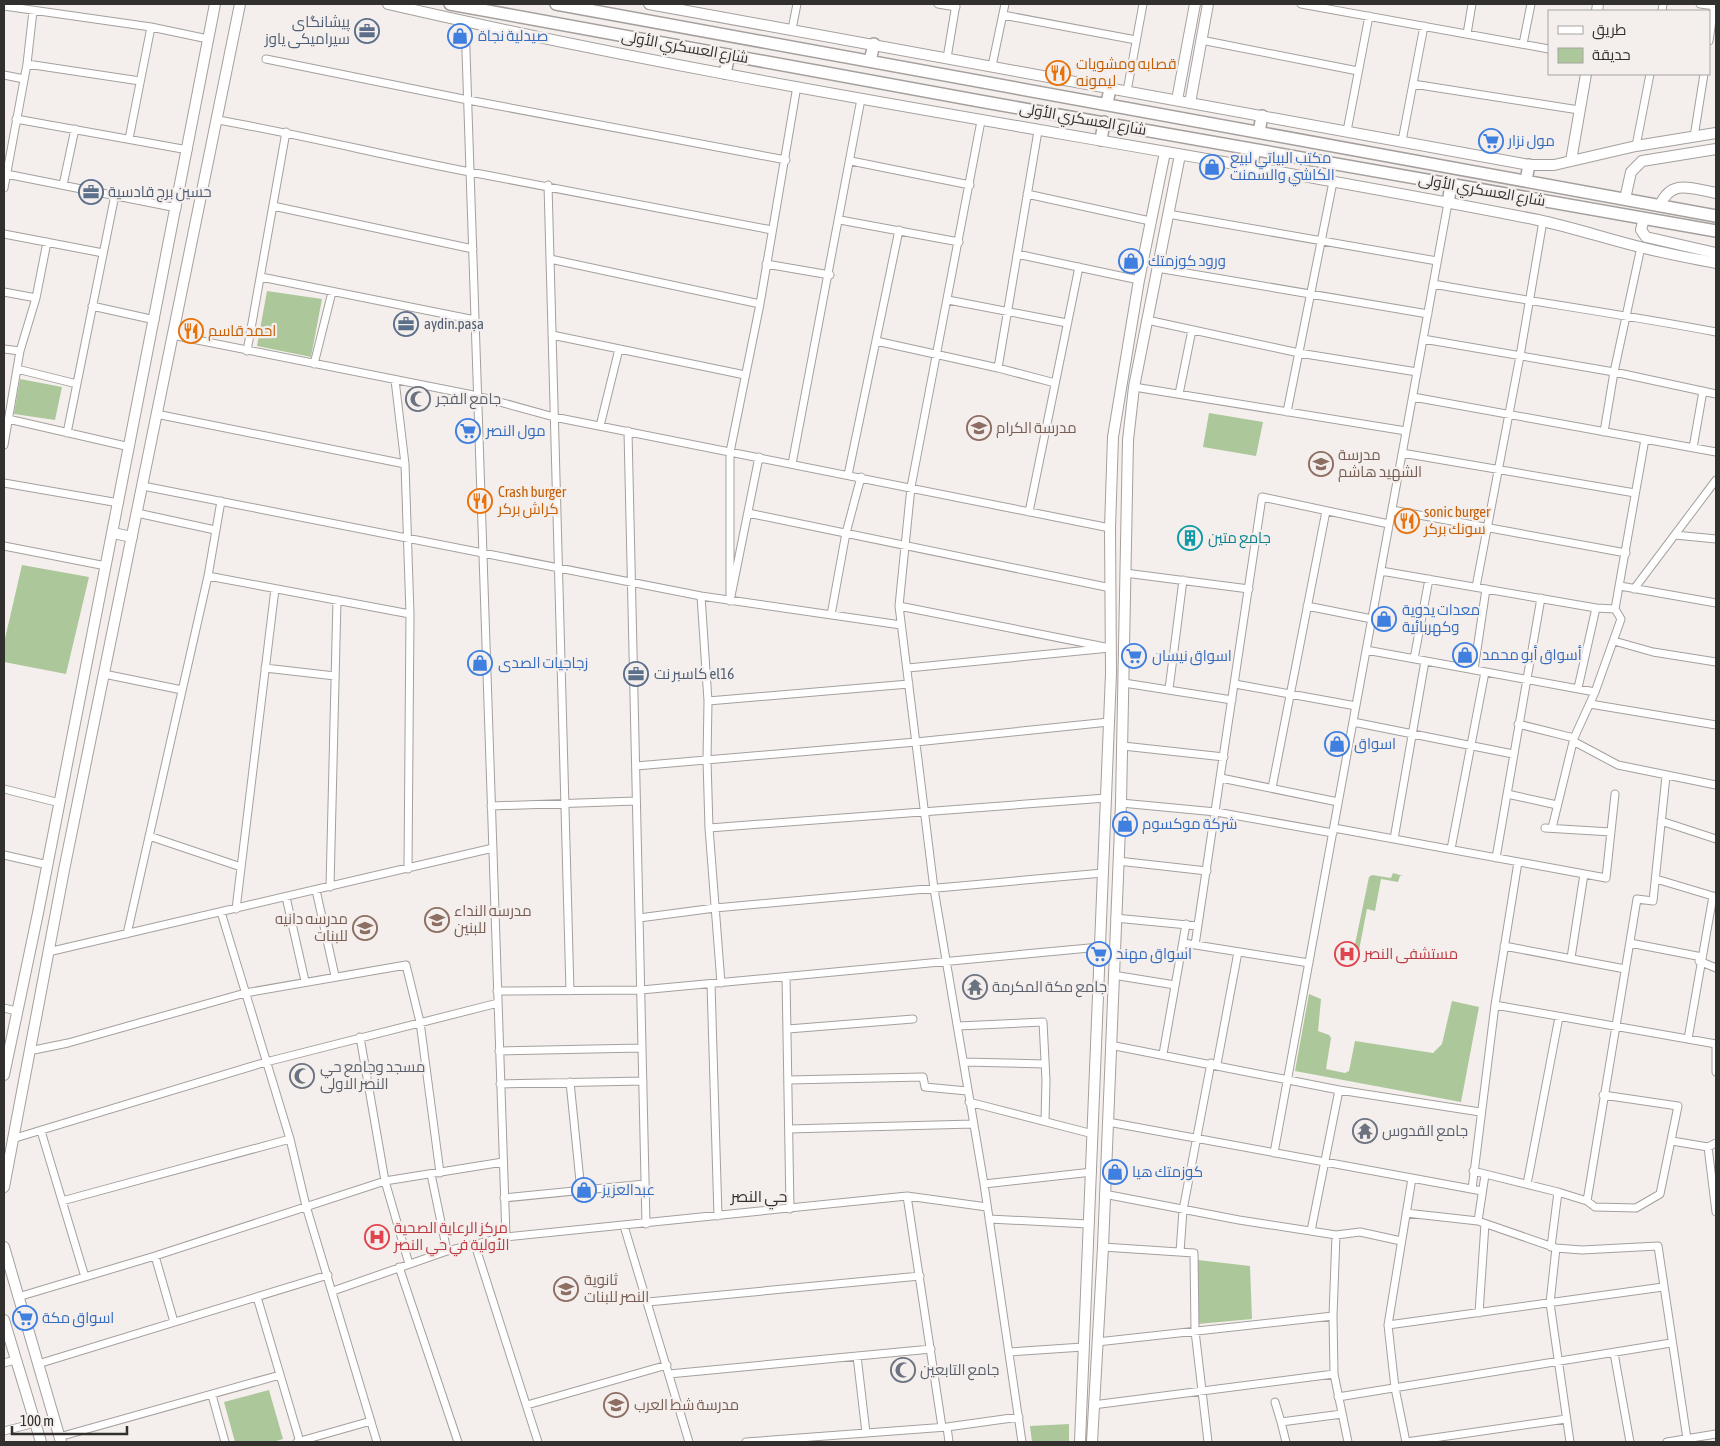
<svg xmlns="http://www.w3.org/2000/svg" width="1720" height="1446" viewBox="0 0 1720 1446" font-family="'Asap Condensed',Cairo,sans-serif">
	<rect width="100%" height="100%" fill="#f4efec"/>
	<path fill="#acc79a" d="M267,291L322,299L311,357L257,346Z
		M20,379L62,387L55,420L14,414Z
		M1209,413L1263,422L1256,456L1203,447Z
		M22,565L89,577L66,674L4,662V643Z
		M1393,873L1403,876H1400L1398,882L1381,879L1375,911L1367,909L1359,950L1354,949L1369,877L1372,875L1391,878Z
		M1309,994L1321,999L1318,1031L1329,1035L1331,1038L1326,1069L1345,1073L1349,1071L1355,1041L1433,1053L1442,1044L1452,1001L1479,1007L1461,1102L1295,1071Z
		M1198,1260L1250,1266L1252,1319L1198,1324Z
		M269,1390L283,1439L273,1442H235L224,1402Z
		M1069,1424V1442H1032L1030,1426Z"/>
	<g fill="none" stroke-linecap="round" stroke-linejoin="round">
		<defs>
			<path id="street" d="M938,4L956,7
				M1301,4L1549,49
				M1700,4L1716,6
				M4,6L151,27L208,39
				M1662,11L1663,4
				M1003,15L1136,40
				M465,22L506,1237
				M792,29L797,4
				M1467,34L1472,4
				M1201,40L1358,71
				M1709,41L1714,6
				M1523,44L1531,4
				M947,58L956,4
				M266,59L468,100L786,160
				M27,64L140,81
				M992,66L1005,4
				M4,75L24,79
				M1413,84L1579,110
				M1127,91L1143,4
				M16,119L188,150
				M218,120C303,135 386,156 470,172C571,192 672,210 772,230
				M981,121L911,487L899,606L934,889L984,1184L1022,1442
				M1347,131L1369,16
				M1694,137L1704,74
				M129,139L151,27
				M1402,141L1424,26
				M1636,146L1650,74
				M851,161L970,185
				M6,174L177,208
				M63,185L75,129
				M548,185L570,991
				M4,188L27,64L33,11
				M1027,194L1150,221
				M273,206L473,249
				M1168,214L1437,261
				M840,220L959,242
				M4,234L103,253
				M1017,254L1139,280
				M550,259L760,304
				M766,264L830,275
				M1157,268L1428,314
				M261,277L475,320
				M1433,284C1527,301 1622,314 1716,332
				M4,292L36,298
				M948,300L1067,323
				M92,306L155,320
				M1147,320L1299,353L1417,372
				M172,335L478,396L554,417L1110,528
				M552,335L745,375
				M1423,339L1614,372L1716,394
				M876,341L998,368L1055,383
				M4,349L20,351
				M247,351L286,132
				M314,364L332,292
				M998,368L1038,131
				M17,369L77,384
				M395,380L405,464L410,614L408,869
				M1134,387L1406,431
				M1179,394L1192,330
				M1413,397L1716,452
				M1287,412L1333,182
				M156,414L405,464
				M8,419L130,447
				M600,426L619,349
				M628,431L646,1224
				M1604,432L1614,372L1641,247
				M67,433L115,195
				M4,445L20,351L36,298L47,242
				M1693,448L1703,391
				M1402,453L1635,493
				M759,457L730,601V452L760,304L797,86
				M792,464L861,99
				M848,475L899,230
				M4,483L119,503
				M143,486L701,596L901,625
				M1392,510L1626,553
				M1029,512L1079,267
				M137,513L215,530
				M748,513L1111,588
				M1675,535L1716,539
				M4,546L106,566
				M1381,571L1596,608L1615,609
				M1125,573L1249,589
				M208,576L410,614
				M1620,586L1716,603
				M1476,587L1520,356L1543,221
				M1634,589L1716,480
				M701,596L708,701L707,760L709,828L721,983
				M899,606L1110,648L908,668
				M1307,606L1372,619
				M831,615L846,533L861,477
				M1614,641L1653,652L1716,662
				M1366,650L1595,692L1574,738L1552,828
				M1414,659L1429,579
				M265,668L335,676
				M1474,670L1486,589
				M104,674L182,690
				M1124,683L1232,700
				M1235,684L1356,706
				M1578,688L1596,608
				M1169,689L1183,580
				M1595,692L1621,619L1615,609L1645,439
				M708,701L909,684
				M1590,704L1716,725
				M1353,722L1513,754
				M1518,724L1574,738
				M1573,741L1618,765L1716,785
				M1123,746L1224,757
				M636,766L916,742L1109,722
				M1221,778L1338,802
				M1272,788L1326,511
				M4,789L60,803
				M1507,794L1557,805
				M1121,803L1216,812L1333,833
				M491,806L636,801
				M1661,821L1716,839
				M709,828L1106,798
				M1334,828L1606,878L1615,794
				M1545,828L1611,832
				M149,836L241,867
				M1394,839L1425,661
				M1451,849L1485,672
				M4,855L48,865
				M1496,858L1541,598
				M1118,861L1207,871
				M1656,879L1716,897
				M330,887L337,600
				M316,890L335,976
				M286,897L305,981
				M236,909L275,589
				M221,912L290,1139L306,1206L377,1442
				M639,918L715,908L1103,873
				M1115,918L1198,926
				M127,934L208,576L221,501
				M1183,943L1309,963
				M1630,943L1702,957
				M1195,945L1262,497L1389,524
				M1504,946L1625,969
				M48,952L493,848
				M1571,958L1584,874
				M1699,961L1716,968
				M1113,975L1175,985
				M786,977L790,1209
				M711,984L718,1216
				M497,991L641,990L1100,947
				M1495,1005L1716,1044V1072
				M4,1008L16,1011
				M958,1026L1043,1022L1046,1080L1045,1121
				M788,1029L913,1019
				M360,1037L385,1181L409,1264
				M1688,1039L1713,896
				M1110,1045L1339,1090L1480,1112
				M29,1051L68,1043L245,993L406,965L420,1022L440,1173
				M499,1051L642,1048
				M1163,1054L1186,924
				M964,1062L1045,1064
				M1217,1064L1238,952
				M789,1080L923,1077L925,1087L967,1091
				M570,1082L581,1191
				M500,1084L643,1081
				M969,1102L1093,1134
				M1108,1122L1482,1191
				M789,1129L973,1124
				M41,1131L85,1277
				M12,1139L266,1062L498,1003
				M1672,1141L1708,1147L1716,1143
				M1708,1147L1716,1212
				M1274,1153L1448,203
				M1473,1171L1558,1192L1587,1201L1595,1207L1636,1208L1660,1194L1678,1106L1603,1095
				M431,1174L447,1251
				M984,1184L1092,1172
				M1527,1184L1559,1017
				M1472,1189L1495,1005L1518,862
				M1104,1194L1239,1220L1336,1235L1360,1232L1401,1241
				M907,1196L942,1427
				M504,1198L645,1184
				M62,1201L290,1139
				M1587,1201L1637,899L1653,901L1666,776
				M1406,1213L1478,1221L1556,1248L1582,1250L1658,1246L1687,1439
				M989,1219L1088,1224
				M1478,1221L1485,1175
				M624,1226L689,1442
				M1311,1231L1339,1090
				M1336,1235L1333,1316L1334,1374L1348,1442
				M475,1245L538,1442
				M1103,1247L1194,1253L1195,1331L1208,1442
				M1551,1247L1558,1192
				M1556,1248L1550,1303L1570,1442
				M1180,1252L1183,1210L1211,1063
				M155,1256L174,1322
				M399,1267L458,1442
				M333,1291L447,1251L506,1237L907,1196L987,1207
				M18,1297L155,1256L385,1181L503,1162
				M257,1297L300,1442
				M648,1302L920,1276
				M1479,1313L1485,1224
				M1388,1325L1663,1287
				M1097,1342L1333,1316
				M1010,1352L1083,1347
				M1614,1353L1630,1442
				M857,1356L866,1433
				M4,1363L15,1360
				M38,1364L328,1275
				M669,1374L931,1349
				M212,1395L225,1442
				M1338,1397L1671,1343
				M1275,1402L1281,1422L1342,1414
				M527,1405L667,1365
				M1093,1405L1334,1374
				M1281,1422L1286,1442
				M947,1427L949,1442
				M4,1431L35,1423
				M59,1437L280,1375
				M297,1442L371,1421
				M746,1442L947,1427L1019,1417
				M1406,1442L1395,1388L1388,1325L1412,1178
				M1406,1442L1566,1419
				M1667,1442L1716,1434"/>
			<path id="secondary" d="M388,4C768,92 1155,144 1538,220C1571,227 1604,238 1636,246C1663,253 1690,258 1716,263
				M649,4L1529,165H1554L1636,146L1716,133
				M1597,11L1598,4
				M1177,100L1195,4
				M1190,103L1208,4
				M1571,161L1586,74
				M1625,199L1631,172L1642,161L1716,149
				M1660,205C1672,178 1692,189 1716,193
				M1644,218L1641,230L1646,237L1716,253
				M113,533L132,537
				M4,1075L38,913L215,4
				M4,1187L64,870L240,4
				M4,1247L61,1442
				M4,1320L41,1442
				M1080,1442L1111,673L1110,528L1113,437L1139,280L1165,152
				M1092,1442L1103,1247L1121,803L1128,440L1134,387L1180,155"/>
			<path id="primary" d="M450,4L985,102L1716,231
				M556,4L1716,216
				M870,61L874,44
				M725,73L729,55
				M1107,104L1110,88
				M1259,132L1262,116
				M1101,140L1104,122
				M1251,167L1255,150
				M1526,180L1529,165
				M1448,203L1451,185"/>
		</defs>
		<use href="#street" stroke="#a5a09d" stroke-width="9"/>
		<use href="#secondary" stroke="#a5a09d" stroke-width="12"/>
		<use href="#primary" stroke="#a5a09d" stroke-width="14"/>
		<use href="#street" stroke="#fff" stroke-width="7"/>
		<use href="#secondary" stroke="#fff" stroke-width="10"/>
		<use href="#primary" stroke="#fff" stroke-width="11"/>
	</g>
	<defs>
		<symbol id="office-ring" viewBox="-11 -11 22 22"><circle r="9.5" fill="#f4efec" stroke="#5c6f8a" stroke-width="1.5"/><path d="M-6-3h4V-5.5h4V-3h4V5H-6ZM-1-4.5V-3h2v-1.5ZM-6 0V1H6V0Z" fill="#5c6f8a"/></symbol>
		<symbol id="shop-ring" viewBox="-11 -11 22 22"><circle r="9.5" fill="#f4efec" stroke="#3f7fe0" stroke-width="1.5"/><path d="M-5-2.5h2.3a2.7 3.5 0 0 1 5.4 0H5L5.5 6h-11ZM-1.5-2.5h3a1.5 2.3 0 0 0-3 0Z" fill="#3f7fe0"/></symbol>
		<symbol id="restaurant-ring" viewBox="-11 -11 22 22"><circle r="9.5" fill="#f4efec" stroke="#e8710a" stroke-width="1.5"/><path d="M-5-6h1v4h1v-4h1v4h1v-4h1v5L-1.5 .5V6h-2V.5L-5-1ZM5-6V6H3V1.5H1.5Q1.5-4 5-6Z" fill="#e8710a"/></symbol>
		<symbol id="supermarket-ring" viewBox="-11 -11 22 22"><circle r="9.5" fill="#f4efec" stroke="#3f7fe0" stroke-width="1.5"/><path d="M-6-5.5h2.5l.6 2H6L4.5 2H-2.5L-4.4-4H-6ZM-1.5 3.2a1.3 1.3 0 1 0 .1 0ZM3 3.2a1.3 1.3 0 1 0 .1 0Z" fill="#3f7fe0"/></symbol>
		<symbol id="mosque-ring" viewBox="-11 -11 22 22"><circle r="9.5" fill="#f4efec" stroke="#6b7280" stroke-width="1.5"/><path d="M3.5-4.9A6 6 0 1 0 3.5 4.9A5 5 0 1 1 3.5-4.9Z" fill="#6b7280"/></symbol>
		<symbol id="school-ring" viewBox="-11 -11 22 22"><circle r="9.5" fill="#f4efec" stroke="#8d6e63" stroke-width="1.5"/><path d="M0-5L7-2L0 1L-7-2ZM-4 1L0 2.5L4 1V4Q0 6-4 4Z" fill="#8d6e63"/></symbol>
		<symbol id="building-ring" viewBox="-11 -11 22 22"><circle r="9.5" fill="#f4efec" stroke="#0f9aa8" stroke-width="1.5"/><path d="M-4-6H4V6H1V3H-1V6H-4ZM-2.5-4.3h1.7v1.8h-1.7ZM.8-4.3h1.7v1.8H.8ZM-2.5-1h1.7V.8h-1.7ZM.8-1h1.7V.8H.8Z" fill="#0f9aa8"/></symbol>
		<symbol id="hospital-ring" viewBox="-11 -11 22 22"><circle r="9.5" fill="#f4efec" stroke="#e0444e" stroke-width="1.5"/><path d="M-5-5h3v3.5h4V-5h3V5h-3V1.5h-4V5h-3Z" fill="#e0444e"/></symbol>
		<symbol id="temple-ring" viewBox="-11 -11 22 22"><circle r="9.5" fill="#f4efec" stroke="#6b7280" stroke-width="1.5"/><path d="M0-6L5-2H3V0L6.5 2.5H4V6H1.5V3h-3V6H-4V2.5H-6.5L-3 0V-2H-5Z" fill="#6b7280"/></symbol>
	</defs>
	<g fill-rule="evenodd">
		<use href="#office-ring" x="353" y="17" width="28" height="28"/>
		<use href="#shop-ring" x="446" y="22" width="28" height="28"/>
		<use href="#restaurant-ring" x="1044" y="59" width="28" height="28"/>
		<use href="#supermarket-ring" x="1477" y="127" width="28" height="28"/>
		<use href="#shop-ring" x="1198" y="153" width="28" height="28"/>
		<use href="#office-ring" x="77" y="178" width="28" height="28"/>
		<use href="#shop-ring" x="1117" y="247" width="28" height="28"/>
		<use href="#office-ring" x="392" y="310" width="28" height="28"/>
		<use href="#restaurant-ring" x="177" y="317" width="28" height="28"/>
		<use href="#mosque-ring" x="404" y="385" width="28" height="28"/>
		<use href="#school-ring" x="965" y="414" width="28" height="28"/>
		<use href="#supermarket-ring" x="454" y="417" width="28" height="28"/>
		<use href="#school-ring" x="1307" y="450" width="28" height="28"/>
		<use href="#restaurant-ring" x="466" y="487" width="28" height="28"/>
		<use href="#restaurant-ring" x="1393" y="507" width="28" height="28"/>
		<use href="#building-ring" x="1176" y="524" width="28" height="28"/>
		<use href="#shop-ring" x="1370" y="605" width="28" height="28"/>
		<use href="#shop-ring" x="1451" y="641" width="28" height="28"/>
		<use href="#supermarket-ring" x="1120" y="642" width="28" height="28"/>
		<use href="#shop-ring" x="466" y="649" width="28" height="28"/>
		<use href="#office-ring" x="622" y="660" width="28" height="28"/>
		<use href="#shop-ring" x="1323" y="730" width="28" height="28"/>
		<use href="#shop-ring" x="1111" y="810" width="28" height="28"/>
		<use href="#school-ring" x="423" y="906" width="28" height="28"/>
		<use href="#school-ring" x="351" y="914" width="28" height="28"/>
		<use href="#supermarket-ring" x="1085" y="940" width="28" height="28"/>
		<use href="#hospital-ring" x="1333" y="940" width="28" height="28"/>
		<use href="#temple-ring" x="961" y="973" width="28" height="28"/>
		<use href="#mosque-ring" x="288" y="1062" width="28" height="28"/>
		<use href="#temple-ring" x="1351" y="1117" width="28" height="28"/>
		<use href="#shop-ring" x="1101" y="1158" width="28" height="28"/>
		<use href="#shop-ring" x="570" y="1176" width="28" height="28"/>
		<use href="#hospital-ring" x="363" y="1223" width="28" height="28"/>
		<use href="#school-ring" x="552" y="1275" width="28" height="28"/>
		<use href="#supermarket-ring" x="11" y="1304" width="28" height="28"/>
		<use href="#mosque-ring" x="889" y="1356" width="28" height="28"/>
		<use href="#school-ring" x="602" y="1391" width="28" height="28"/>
	</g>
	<g text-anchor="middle" stroke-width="4.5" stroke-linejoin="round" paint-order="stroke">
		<g font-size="15" fill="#4e5e75" stroke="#f4efec" text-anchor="start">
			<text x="350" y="27" text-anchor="end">پیشانگای<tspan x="350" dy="17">سیرامیکی یاوز</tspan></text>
			<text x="108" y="197">حسين برج قادسية</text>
			<text x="424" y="329">aydin.paṣa</text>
			<text x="654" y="679">كاسبر نت el16</text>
		</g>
		<g font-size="15" fill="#366cbe" stroke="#f4efec" text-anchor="start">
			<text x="478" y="41">صيدلية نجاة</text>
			<text x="1508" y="146">مول نزار</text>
			<text x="1230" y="163">مكتب البياتي لبيع<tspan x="1230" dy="17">الكاشي والسمنت</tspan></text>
			<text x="1148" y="266">ورود كوزمتك</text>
			<text x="486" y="436">مول النصر</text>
			<text x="1402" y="615">معدات يدوية<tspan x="1402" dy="17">وكهربائية</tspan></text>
			<text x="1482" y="660">أسواق أبو محمد</text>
			<text x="1152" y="661">اسواق نيسان</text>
			<text x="498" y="668">زجاجيات الصدى</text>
			<text x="1354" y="749">اسواق</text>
			<text x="1142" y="829">شركة موكسوم</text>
			<text x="1116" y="959">اسواق مهند</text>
			<text x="1132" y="1177">كوزمتك هيا</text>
			<text x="602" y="1195">عبدالعزيز</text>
			<text x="42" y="1323">اسواق مكة</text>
		</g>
		<g font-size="15" fill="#32302f" stroke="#f4efec">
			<text transform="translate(685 47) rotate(10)" y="5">شارع العسكري الأولى</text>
			<text transform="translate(1083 119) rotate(10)" y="5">شارع العسكري الأولى</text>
			<text transform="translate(1482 190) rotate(10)" y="5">شارع العسكري الأولى</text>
		</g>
		<g font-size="15" fill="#c56008" stroke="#f4efec" text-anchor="start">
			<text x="1076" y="69">قصابه ومشويات<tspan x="1076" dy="17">ليمونه</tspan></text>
			<text x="208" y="336">احمد قاسم</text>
			<text x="498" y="497">Crash burger<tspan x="498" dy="17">كراش بركر</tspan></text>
			<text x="1424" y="517">sonic burger<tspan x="1424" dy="17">سونك بركر</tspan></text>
		</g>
		<g font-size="15" fill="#5b616d" stroke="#f4efec" text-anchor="start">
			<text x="436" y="404">جامع الفجر</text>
			<text x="992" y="992">جامع مكة المكرمة</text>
			<text x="320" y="1072">مسجد وجامع حي<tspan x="320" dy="17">النصر الاولى</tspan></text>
			<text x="1382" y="1136">جامع القدوس</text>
			<text x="920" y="1375">جامع التابعين</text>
		</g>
		<g font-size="15" fill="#785e54" stroke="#f4efec" text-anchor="start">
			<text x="996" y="433">مدرسة الكرام</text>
			<text x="1338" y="460">مدرسة<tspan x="1338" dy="17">الشهيد هاشم</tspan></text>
			<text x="454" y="916">مدرسه النداء<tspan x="454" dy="17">للبنين</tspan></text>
			<text x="348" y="924" text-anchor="end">مدرسه دانيه<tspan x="348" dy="17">للبنات</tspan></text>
			<text x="584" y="1285">ثانوية<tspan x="584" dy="17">النصر للبنات</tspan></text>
			<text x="634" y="1410">مدرسة شط العرب</text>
		</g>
		<g font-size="15" fill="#0d838f" stroke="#f4efec" text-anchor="start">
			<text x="1208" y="543">جامع متين</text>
		</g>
		<g font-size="15" fill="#be3a42" stroke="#f4efec" text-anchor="start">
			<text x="1364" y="959">مستشفى النصر</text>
			<text x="394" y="1233">مركز الرعاية الصحية<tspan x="394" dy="17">الأولية في حي النصر</tspan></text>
		</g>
		<g font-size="16" fill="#32302f" stroke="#f4efec">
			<text x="759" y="1202">حي النصر</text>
		</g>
	</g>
	<rect width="1720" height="1446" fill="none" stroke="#32302f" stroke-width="10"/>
	<rect x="1548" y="10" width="162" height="65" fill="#f4efec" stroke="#a6a3a0"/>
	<rect x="1558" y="26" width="25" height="8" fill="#ffffff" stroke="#a6a3a0"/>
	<text x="1592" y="35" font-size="15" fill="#32302f">طريق</text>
	<rect x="1558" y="48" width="25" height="15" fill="#acc79a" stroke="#a6a3a0"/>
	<text x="1592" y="60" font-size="15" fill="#32302f">حديقة</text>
	<path d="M12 1426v8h115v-8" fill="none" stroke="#32302f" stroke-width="2.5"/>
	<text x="20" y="1426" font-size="15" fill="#32302f" stroke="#f4efec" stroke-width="4" paint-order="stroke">100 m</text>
</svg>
